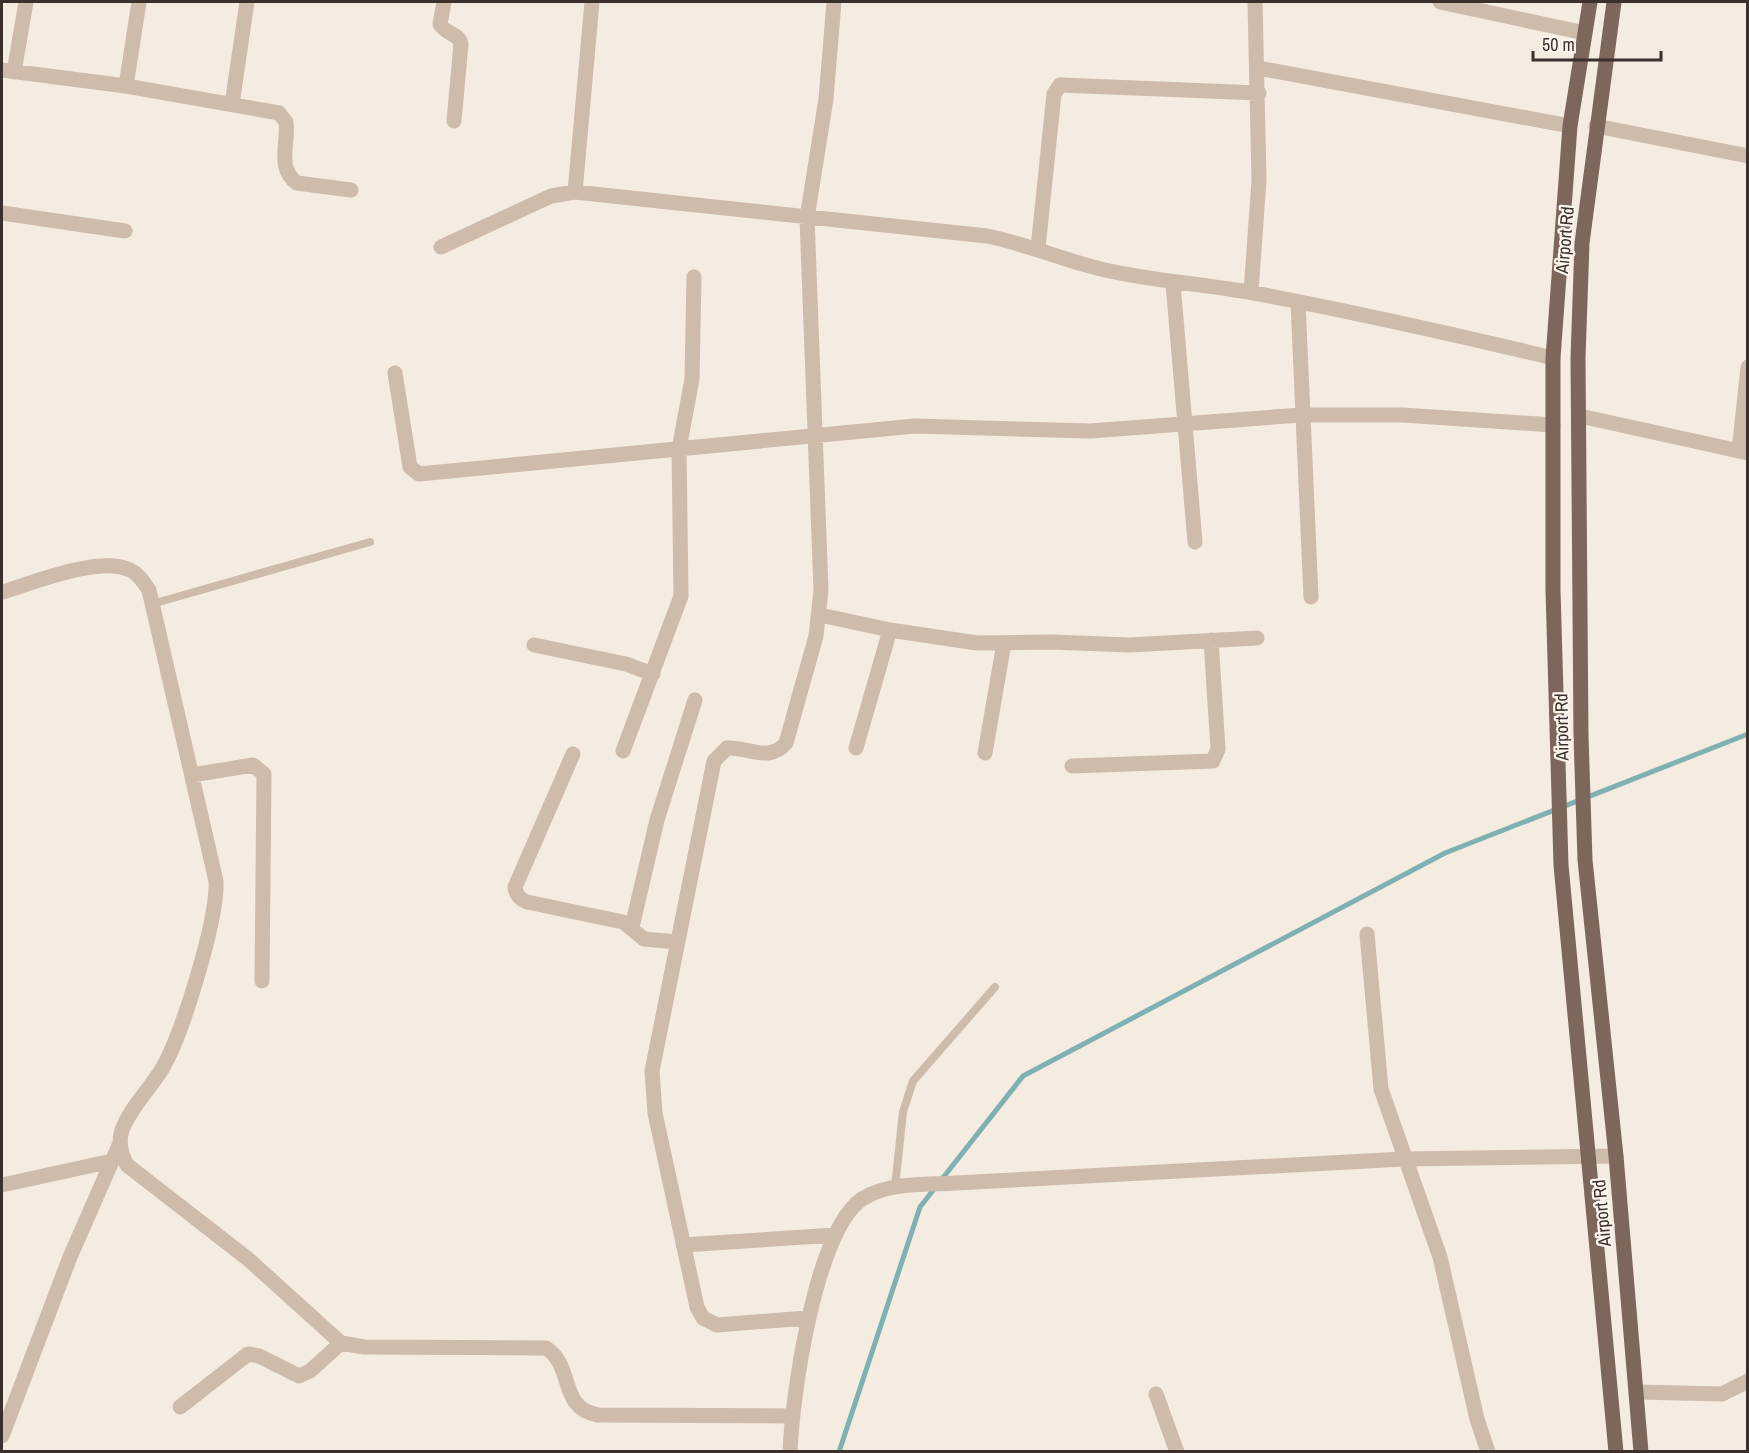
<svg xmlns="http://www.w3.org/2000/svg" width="1749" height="1453" viewBox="0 0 1749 1453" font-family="'Archivo Narrow',sans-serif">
	<rect width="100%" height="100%" fill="#f4ebe1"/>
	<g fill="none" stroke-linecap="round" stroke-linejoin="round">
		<path stroke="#7fb0b2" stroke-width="5" d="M839,1452L920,1207L1023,1076L1445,853L1748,734"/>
		<path stroke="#cdbbac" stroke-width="8" d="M152,604L370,542
			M895,1187L903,1112L913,1081L995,987"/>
		<path stroke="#cdbbac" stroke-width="15" d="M444,2L440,24C445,34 459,33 461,44L454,121
			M1440,2L1585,33
			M1258,68L1570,126
			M2,70L126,86L279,113L286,122C289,143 276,168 297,183L351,190
			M14,72L26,2
			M126,86L139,2
			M232,104L247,2
			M1596,126L1748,156
			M575,192L592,2
			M2,213L125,231
			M441,247L551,196L575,192L987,236C1027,244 1065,261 1105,270C1154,281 1204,284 1254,293C1354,312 1453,334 1553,358
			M1038,248L1054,94L1060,85L1259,93
			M1173,283L1195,542
			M1251,292L1259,180L1255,2
			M1298,302L1311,597
			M395,373L410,467L419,474L915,426L1090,431L1301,415H1403L1553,425
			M1580,416L1748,453
			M1739,451L1748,367
			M2,592C33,583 101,555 130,570C139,574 144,583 149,590L216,881C218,918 182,1036 162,1069C150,1089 130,1108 122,1130C118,1142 121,1154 127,1165L248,1259L341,1343L364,1347L546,1348C575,1367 558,1408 598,1415L792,1416
			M820,615L890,630L977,643L1051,642L1129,645L1257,638
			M534,645L626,664L653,674
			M856,748L890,630
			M623,751L681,596L679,449L692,379L694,277
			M985,753L1004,643
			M573,754L515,887C516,895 519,899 527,902L623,922L644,939L677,942
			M1072,766L1213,761L1218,749L1211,640
			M192,775L253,765L264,774L262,981
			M632,927L657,820L695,700
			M1367,934L1381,1089L1440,1257L1477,1419L1488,1452
			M2,1185L112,1161
			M683,1245L835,1235
			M807,1318L717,1325L703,1318L697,1307L655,1113L652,1071L714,761L727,748C750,747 769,763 786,743L816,636L821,590L807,218L826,99L834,2
			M1637,1392L1722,1394L1748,1381
			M1156,1394L1177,1452
			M180,1407L248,1354L259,1356L299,1376L310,1371L341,1343
			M2,1436L70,1257L120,1143
			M790,1452C792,1397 815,1231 862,1199C888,1182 925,1185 956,1183L1404,1159L1616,1156"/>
		<path stroke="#7d675c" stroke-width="15" d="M1590,2L1570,126L1553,358V590L1561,865L1616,1452
			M1614,2L1582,243L1578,358L1581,736L1585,860L1616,1156L1641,1452"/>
	</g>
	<g text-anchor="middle" stroke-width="4.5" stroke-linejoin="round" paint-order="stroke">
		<g font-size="18" fill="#3b302b" stroke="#fbf5ee">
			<text transform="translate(1565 240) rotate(-85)" y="6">Airport Rd</text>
			<text transform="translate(1562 727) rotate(-91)" y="6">Airport Rd</text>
			<text transform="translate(1602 1213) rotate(-95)" y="6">Airport Rd</text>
		</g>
	</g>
	<rect width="1749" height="1453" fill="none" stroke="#3b302b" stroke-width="6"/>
	<path d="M1533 51v9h128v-9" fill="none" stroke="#3b302b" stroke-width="3"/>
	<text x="1542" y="51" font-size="18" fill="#3b302b" stroke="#fbf5ee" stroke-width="4.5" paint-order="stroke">50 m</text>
</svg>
